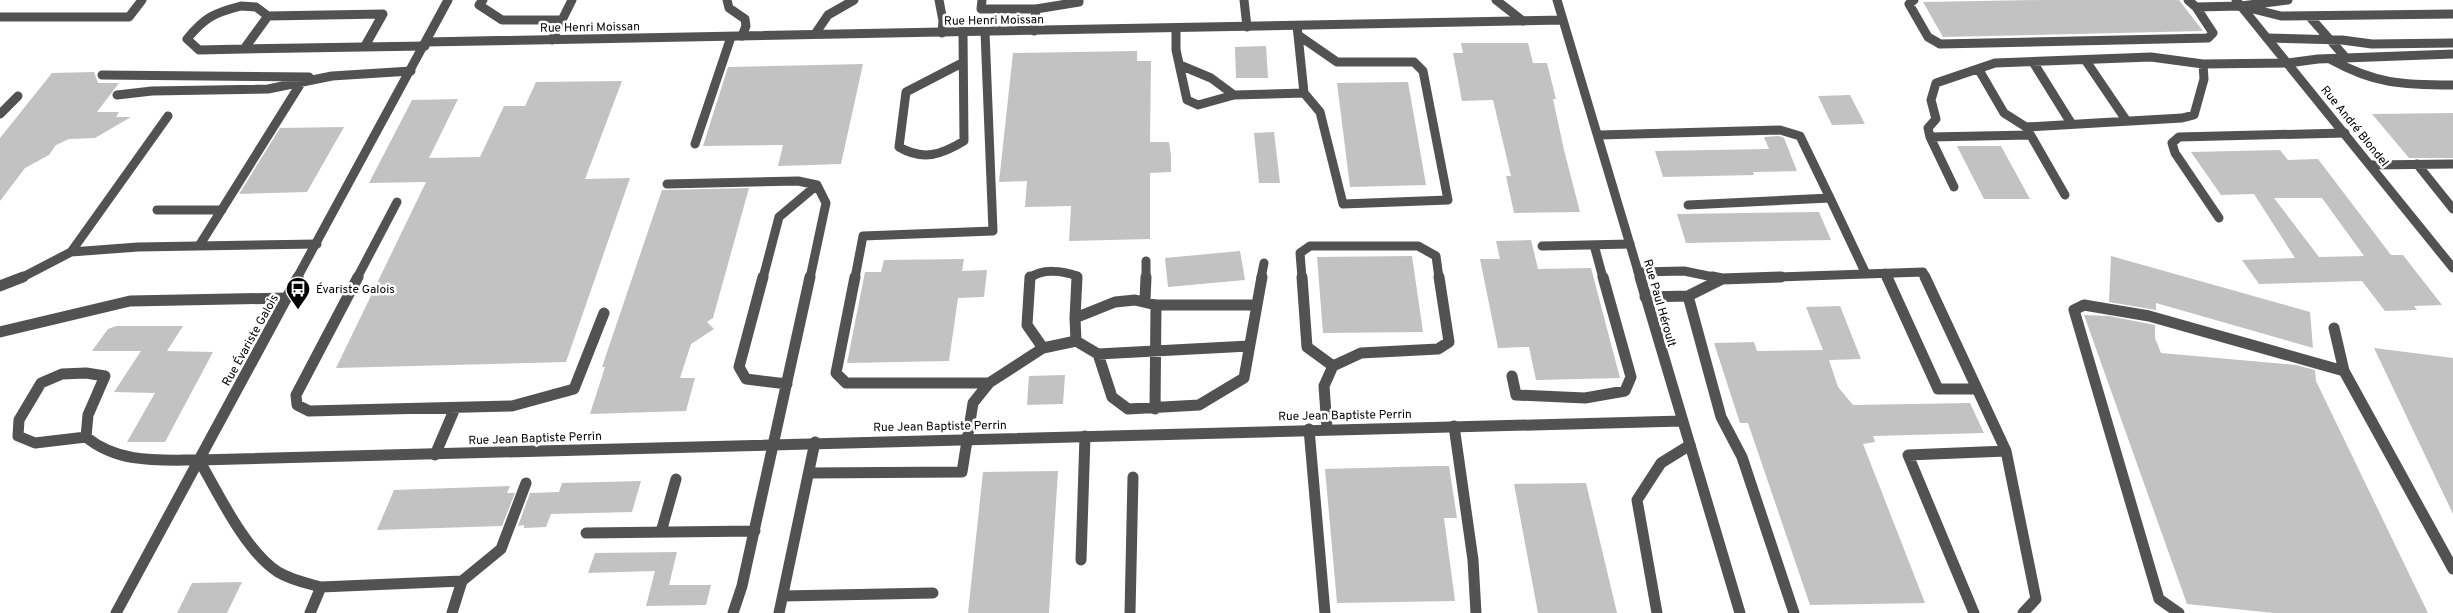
<svg xmlns="http://www.w3.org/2000/svg" width="2453" height="613" viewBox="0 0 2453 613" font-family="Overpass,sans-serif">
	<rect width="100%" height="100%" fill="#fff"/>
	<path fill="#c2c2c2" fill-rule="evenodd" d="M2040,0H2179L2203,31L1943,37L1923,2Z
		M1461,43H1528L1533,63H1547L1556,99H1553L1564,150L1580,212L1514,213L1506,176H1511L1493,100L1462,101L1453,53H1463Z
		M1266,46L1268,78H1236L1235,47Z
		M1137,51V61H1151L1150,142H1169L1171,156V172L1150,173V239L1069,241L1071,206L1025,207L1027,181L999,182L1013,53Z
		M863,64L841,164L778,166L783,145L703,146L728,67Z
		M94,72L98,83H119L97,112H119L116,117H131L95,138L69,139L56,145L49,155L25,168L0,201V138L52,73Z
		M622,81L585,179L630,178L566,362L336,368L426,182L369,183L412,100L458,99L429,158L480,157L504,106H525L536,82Z
		M1408,82L1426,185L1350,187L1337,83Z
		M1850,95L1865,124L1832,125L1818,96Z
		M2453,113V158H2409L2372,114Z
		M344,127L307,192L239,194L280,128Z
		M1274,132L1280,183H1259L1254,133Z
		M1779,136L1784,138L1797,171L1753,172L1754,175L1663,177L1655,151L1769,149L1764,137Z
		M1957,146H2001L2030,199H1984Z
		M2280,150L2288,160L2318,159L2391,255H2403L2442,305L2414,306L2417,310L2385,311L2362,281L2259,284L2242,260L2295,258L2254,194L2221,195L2191,152ZM2274,198H2322L2364,256L2319,257Z
		M749,188L713,318L707,322L714,329L691,344L680,378H695L686,411L590,414L605,367H602L662,190Z
		M1819,212L1831,240L1686,243L1677,214Z
		M1531,240L1538,269L1591,268L1620,378L1536,380L1529,347L1498,348L1480,259H1500L1496,241Z
		M1240,251L1245,280L1168,287L1165,258Z
		M1412,256L1423,332L1323,333L1317,257Z
		M2111,256L2310,312L2313,348L2156,303V310L2109,302Z
		M964,259L962,271L987,270L984,297L958,298L949,361L847,363L865,272H881L884,260Z
		M1840,306L1861,359L1829,360L1838,387L1853,405L1970,403L1984,433L1873,436L1875,442L1863,444L1925,603L1810,605L1748,423H1740L1714,343L1754,342L1757,351L1823,350L1806,307Z
		M2084,315L2109,316L2155,325V338L2161,353L2296,365L2315,370L2316,381L2428,613H2274L2187,604Z
		M116,326H183L167,351L213,352L165,442H127L155,393L114,392L141,351H92L108,329Z
		M2374,348L2453,358V514Z
		M1065,375L1063,404L1027,405L1029,376Z
		M1435,466H1449L1457,518H1444L1455,601L1337,603L1325,469Z
		M1058,471L1049,613H968L983,472Z
		M641,481L632,512L551,514L546,527L524,528V525L518,526L530,493L559,492L562,483Z
		M1586,483L1617,613H1538L1514,484Z
		M510,486L507,493H515L502,526L377,530L394,490Z
		M677,552L669,585H711L706,605L646,606L655,571L588,573L595,553Z
		M242,582L227,613H177L192,583Z"/>
	<g fill="none" stroke-linecap="round" stroke-linejoin="round">
		<path stroke="#525252" stroke-width="9" d="M483,0L479,5L502,20H561
			M727,0L729,8L745,19L746,26L742,36
			M939,0L943,21L942,33
			M982,0L981,9H1036L1079,2V0
			M1244,0L1247,27
			M1496,0L1523,21
			M1914,0L1909,4L1928,37L1940,44L2208,38L2213,33L2196,7L2188,0
			M241,6L256,7L268,16L244,49L199,50L187,39C205,17 214,13 241,6Z
			M2241,6L2281,16L2453,14
			M2196,7L2241,6L2288,0
			M268,16L383,14L365,46
			M2309,16L2346,58
			M0,17H129L142,0
			M1297,26L1298,35
			M1176,29V50L1187,100L1198,105L1234,95
			M1034,31L1036,9
			M815,34L828,15L854,0
			M1298,35L1337,62H1414L1423,71L1448,200L1343,204L1320,112L1304,93Z
			M2267,38L2342,40L2372,44L2453,43
			M552,40L572,0
			M244,49L425,46
			M2330,59C2375,84 2402,85 2453,85
			M2086,61L2126,120
			M2033,62L2071,123
			M962,63L906,92L899,147C923,161 941,155 964,141L963,33
			M1180,65L1211,78L1234,95L1304,93
			M1979,70L2004,113L2026,127L2065,195
			M102,75L309,77
			M117,95L152,91L268,89L332,76L411,71
			M0,114L18,96
			M2026,127L2182,118L2194,115L2204,79L2203,64
			M1599,135L1780,130L1800,136L1830,198
			M1930,137L2030,135
			M695,144L731,37
			M2417,164L2453,209
			M2370,165L2453,164
			M667,184L798,181L817,185L826,203L810,278
			M1954,187L1930,137L1928,128L1936,119L1931,100L1936,83L1995,63L2151,57L2203,64L2288,63L2318,59L2453,54
			M1688,205L1830,198L1866,274
			M157,210H222
			M2219,218L2175,153L2172,143L2179,137L2345,133
			M1594,245L1603,278
			M199,246L301,83
			M1542,246L1630,244
			M71,252L168,116
			M1638,272L1684,271L1718,278
			M1885,273L1887,278
			M21,278L71,252L138,247L317,244
			M357,278L397,202
			M763,278L779,217L817,185
			M855,278L863,236L993,231L985,32
			M1030,278C1042,268 1063,271 1077,276V278
			M1146,278V261
			M1261,278L1264,263
			M1302,278L1300,253L1310,246H1418L1436,256L1439,278
			M1746,278L1923,272L1926,278"/>
		<path stroke="#525252" stroke-width="11" d="M358,277L296,395L297,405L309,411L512,406L574,389L604,313
			M763,277L739,367L746,379L787,384
			M855,277L836,373L846,383H989
			M1030,277L1027,325L1043,348
			M1302,277L1307,347L1333,366
			M1712,277L1722,279L1781,277
			M1887,277L1938,389H1977
			M1925,277L2006,451L2036,599L2023,613
			M0,286L23,277
			M1688,296L1721,417L1742,457L1794,613
			M1645,297L1688,296L1722,279
			M1135,300L1156,305H1257L1244,378L1199,405L1128,409L1112,397L1098,354L1076,341L1075,318L1115,302Z
			M1145,300L1146,277
			M1257,305L1262,277
			M1075,318L1077,277
			M2334,328L2344,371L2453,569
			M0,332L130,301L287,298
			M1098,354L1249,346
			M1333,366L1361,353L1438,349L1449,342L1439,277
			M86,373L105,376L88,415L86,437L35,443L18,436L19,420L41,383L62,374Z
			M1512,376L1516,395L1585,398L1625,391L1631,377L1603,277
			M1155,409L1156,305
			M1454,426L1473,560L1476,613
			M1327,428L1324,386L1333,366
			M1309,429L1325,613
			M86,437C119,464 159,460 199,460C218,493 246,552 278,572C291,580 306,583 321,587L310,613
			M435,455L455,408
			M809,473L962,472L973,403L989,383L1043,348L1076,341
			M661,532L676,479
			M586,533L755,531
			M1081,560L1085,436
			M321,587L462,581L501,549L526,483
			M783,596L933,593
			M452,613L462,581
			M733,613L742,586L810,277
			M779,613L815,442
			M1130,613L1133,477
			M1657,613L1637,500L1661,463L1690,445
			M1974,613L1908,455L2006,451
			M2179,613L2159,599L2074,310L2084,305L2149,316L2344,371"/>
		<path stroke="#525252" stroke-width="9" d="M1557,0L1640,278
			M2236,0L2453,268
			M426,42L1563,20
			M297,278L448,0"/>
		<path stroke="#525252" stroke-width="11" d="M1640,277L1740,613
			M199,460L1682,421
			M116,613L298,277"/>
	</g>
	<defs>
		<symbol id="bus-pin" viewBox="-11 -11 22 30"><path d="M0 17L-7.5 6A9.5 9.5 0 1 1 7.5 6Z" fill="#000" stroke="#fff"/><path d="M-5-6H5V4H4V6H2V4H-2V6H-4V4H-5ZM-3.5-4V0h7V-4ZM-3.5 1.2v1.5H-2V1.2ZM2 1.2v1.5H3.5V1.2Z" fill="#fff"/></symbol>
	</defs>
	<g fill-rule="evenodd">
		<use href="#bus-pin" x="284" y="275" width="28" height="38"/>
	</g>
	<g text-anchor="middle" stroke-width="5" stroke-linejoin="round" paint-order="stroke">
		<g font-size="12" fill="#000" stroke="#fff">
			<text transform="translate(994 20) rotate(-1)" y="4">Rue Henri Moissan</text>
			<text transform="translate(590 27) rotate(-1)" y="4">Rue Henri Moissan</text>
			<text transform="translate(2355 126) rotate(51)" y="4">Rue André Blondel</text>
			<text transform="translate(1660 303) rotate(74)" y="4">Rue Paul Héroult</text>
			<text transform="translate(250 340) rotate(-61)" y="4">Rue Évariste Galois</text>
			<text transform="translate(1345 415) rotate(-1)" y="4">Rue Jean Baptiste Perrin</text>
			<text transform="translate(940 426) rotate(-1)" y="4">Rue Jean Baptiste Perrin</text>
			<text transform="translate(535 438) rotate(-2)" y="4">Rue Jean Baptiste Perrin</text>
		</g>
		<g font-size="12" fill="#000" stroke="#fff" text-anchor="start">
			<text x="316" y="293">Évariste Galois</text>
		</g>
	</g>
</svg>
